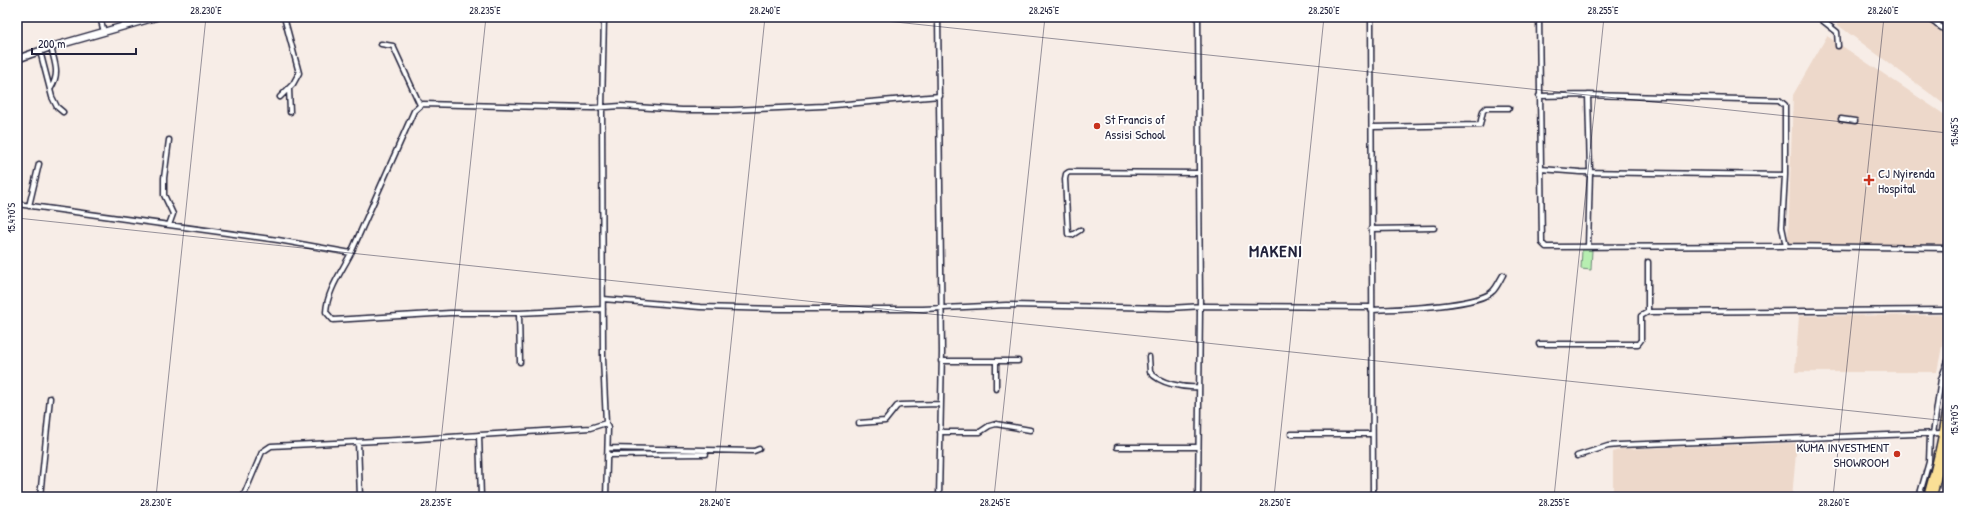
<svg xmlns="http://www.w3.org/2000/svg" width="1965" height="514" viewBox="0 0 1965 514" font-family="'Patrick Hand',sans-serif">
	<rect width="100%" height="100%" fill="#f7ede7"/>
	<filter id="ink" filterUnits="userSpaceOnUse"><feTurbulence type="fractalNoise" baseFrequency=".025" numOctaves="2"/><feDisplacementMap in="SourceGraphic" scale="8" xChannelSelector="R" yChannelSelector="G"/><feConvolveMatrix kernelMatrix="1 2 1 2 8 2 1 2 1" color-interpolation-filters="sRGB"/></filter>
	<g filter="url(#ink)">
		<path fill="#edd8ca" d="M1827,17H1948V107Z
			M1827,36L1948,117V245L1788,243L1793,95Z
			M1948,315L1937,372H1795L1799,316Z
			M1797,443L1792,497H1613V452L1621,449Z"/>
		<path fill="#b7eeb1" stroke="#6c8876" d="M1582,250H1592L1591,270L1581,269Z"/>
		<g fill="none" stroke-linecap="round" stroke-linejoin="round">
			<defs>
				<path id="street" d="M100,17L104,32
					M938,17L942,352L939,497
					M1198,17L1200,307L1198,497
					M1371,17L1373,497
					M1539,17L1542,243L1546,247L1786,246L1948,248
					M1818,17L1837,32L1838,46
					M1926,17L1948,32
					M1937,25L1942,17
					M381,44L393,46L420,105
					M51,47C55,64 60,73 51,88
					M40,51L52,97L57,107L63,112
					M289,89L290,112
					M1539,96L1588,95
					M280,97L293,84L299,73L284,17
					M1841,119L1855,121
					M1372,127L1480,125L1483,111L1486,108H1509
					M1541,169L1580,172L1785,175
					M17,204L278,240L351,253C342,271 327,291 326,312L333,320L450,313H519L603,309
					M29,206L39,164
					M169,225L173,214L164,195V178L169,140
					M1371,229L1434,228
					M1080,230L1072,235L1068,234L1065,179L1066,174L1069,172L1198,173
					M1588,247L1590,172L1588,95L1779,100L1785,105V175L1782,227L1786,246
					M351,253L414,111L422,104L592,108L621,106L682,110H732L823,106L940,96
					M603,299L700,307L780,309H923L1006,305L1169,308L1204,306L1371,307
					M1371,310C1395,309 1478,307 1493,291C1497,287 1500,280 1503,275
					M1648,312V262
					M519,313L520,362
					M1539,344H1638L1641,340V316L1648,312L1948,310
					M1149,357L1150,372C1160,384 1184,388 1198,387
					M941,361H1018
					M996,389V361
					M606,423L608,428L606,497
					M859,423L885,421L897,406L900,405L940,404
					M940,432H980L989,426L996,424L1030,430
					M1291,434H1372
					M1933,434L1941,379L1948,361
					M479,435L481,497
					M358,442L360,497
					M1117,447H1198
					M608,448L754,451L759,449
					M607,455L706,454
					M1577,456L1608,446L1619,445L1942,433
					M40,497L50,398
					M243,497L262,452L271,446L418,439L590,428L606,423L603,358L602,108L604,17
					M1919,497L1929,462L1930,434"/>
				<path id="secondary" d="M17,59L51,47L156,17"/>
				<path id="primary" d="M1927,497C1936,466 1943,434 1948,402C1949,393 1942,383 1948,375
					M1933,497L1948,431"/>
			</defs>
			<use href="#street" stroke="#22223b" stroke-width="7"/>
			<use href="#secondary" stroke="#22223b" stroke-width="9"/>
			<use href="#primary" stroke="#22223b" stroke-width="9"/>
			<use href="#street" stroke="#fff" stroke-width="4"/>
			<use href="#secondary" stroke="#fff" stroke-width="6"/>
			<use href="#primary" stroke="#fadf96" stroke-width="6"/>
		</g>
	</g>
	<path fill="none" stroke="#22223b" stroke-width="1" stroke-opacity="0.45" d="M848,17L1948,133M17,218L1948,421M156,497L206,17M435,497L486,17M715,497L765,17M994,497L1045,17M1274,497L1324,17M1554,497L1604,17M1833,497L1884,17"/>
	<g fill="#c8321e" stroke="#fff" stroke-width="1.5">
		<circle cx="1097" cy="126" r="4"/>
		<path d="M1867 174h4v4h4v4h-4v4h-4v-4h-4v-4h4z"/>
		<circle cx="1897" cy="454" r="4"/>
	</g>
	<g text-anchor="middle" stroke-width="3.5" stroke-linejoin="round" paint-order="stroke">
		<g font-size="13" fill="#22223b" stroke="#fff" text-anchor="start">
			<text x="1105" y="124">St Francis of<tspan x="1105" dy="15">Assisi School</tspan></text>
			<text x="1878" y="178">CJ Nyirenda<tspan x="1878" dy="15">Hospital</tspan></text>
			<text x="1889" y="452" text-anchor="end">KUMA INVESTMENT<tspan x="1889" dy="15">SHOWROOM</tspan></text>
		</g>
		<g font-size="17" font-weight="bold" letter-spacing="1" fill="#22223b" stroke="#fff">
			<text x="1276" y="257">MAKENI</text>
		</g>
	</g>
	<rect width="1965" height="514" fill="none" stroke="#fff" stroke-width="44"/>
	<path d="M32 48v6h104v-6" fill="none" stroke="#22223b" stroke-width="2"/>
	<text x="38" y="48" font-size="12" fill="#22223b" stroke="#ffffff" stroke-width="3" paint-order="stroke">200 m</text>
	<rect x="22" y="22" width="1921" height="470" fill="none" stroke="#22223b" stroke-width="1.5"/>
	<g font-size="10" text-anchor="middle" fill="#22223b">
		<text x="206" y="14">28.230°E</text>
		<text x="485" y="14">28.235°E</text>
		<text x="765" y="14">28.240°E</text>
		<text x="1044" y="14">28.245°E</text>
		<text x="1324" y="14">28.250°E</text>
		<text x="1603" y="14">28.255°E</text>
		<text x="1883" y="14">28.260°E</text>
		<text transform="translate(1954 132) rotate(-90)" y="4">15.465°S</text>
		<text transform="translate(11 218) rotate(-90)" y="4">15.470°S</text>
		<text transform="translate(1954 420) rotate(-90)" y="4">15.470°S</text>
		<text x="156" y="506">28.230°E</text>
		<text x="436" y="506">28.235°E</text>
		<text x="715" y="506">28.240°E</text>
		<text x="995" y="506">28.245°E</text>
		<text x="1275" y="506">28.250°E</text>
		<text x="1554" y="506">28.255°E</text>
		<text x="1834" y="506">28.260°E</text>
	</g>
</svg>
